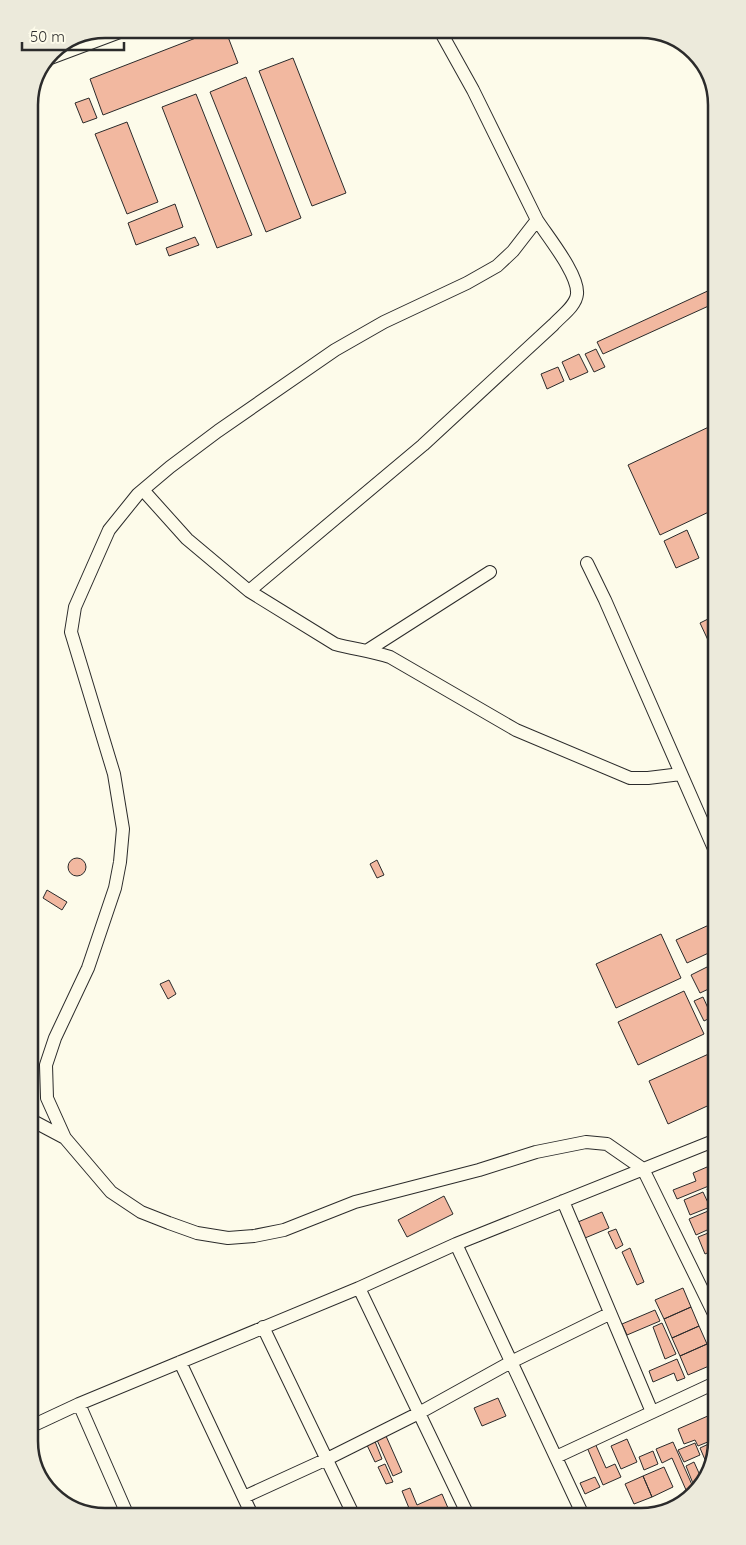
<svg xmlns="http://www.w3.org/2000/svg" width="746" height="1545" viewBox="0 0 746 1545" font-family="Quicksand,sans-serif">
	<rect width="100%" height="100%" fill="#fdfbea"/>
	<path fill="#f2b8a0" stroke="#2b2b2b" d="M219,29H225L238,63L103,115L90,79Z
		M293,58L346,193L312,206L259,71Z
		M246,77L301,218L266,232L210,92Z
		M196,94L252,235L217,248L162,107Z
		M89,98L97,118L83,123L75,103Z
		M127,122L158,202L127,214L95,134Z
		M175,204L183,227L136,245L128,223Z
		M195,237L199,245L169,256L166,248Z
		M712,289L713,304L603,354L597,342Z
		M596,349L605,367L594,372L585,354Z
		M579,354L588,372L570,380L562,362Z
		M558,367L564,381L547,389L541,374Z
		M713,425V510L660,535L628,465Z
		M687,530L699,558L676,568L664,541Z
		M714,616V653L700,623Z
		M68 867a9 9 0 1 1 18 0a9 9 0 1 1-18 0Z
		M377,860L384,875L377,878L370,864Z
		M47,890L67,902L62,910L43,898Z
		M709,925L715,939V950L687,963L676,940Z
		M661,934L681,978L616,1008L596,964Z
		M715,963V986L700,993L691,975Z
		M169,980L176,994L168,999L160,984Z
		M684,991L704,1034L638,1065L618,1022Z
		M703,997L712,1017L704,1021L694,1001Z
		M713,1052L716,1058V1102L668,1124L649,1081Z
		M714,1164L716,1169V1183L677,1199L673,1190L696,1181L693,1173Z
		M716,1186V1204L714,1205L707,1189Z
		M703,1192L710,1207L690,1215L684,1200Z
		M444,1196L453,1214L407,1237L398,1220Z
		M713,1209L716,1216V1226L696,1235L689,1219Z
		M602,1212L609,1228L585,1238L578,1222Z
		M616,1229L623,1245L616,1249L608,1232Z
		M716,1230V1249L705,1254L698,1237Z
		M630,1248L644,1282L637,1285L622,1252Z
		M683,1288L691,1307L664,1319L655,1300Z
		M691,1307L699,1326L672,1338L664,1319Z
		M655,1310L660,1321L627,1335L622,1324Z
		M662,1323L676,1354L665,1359L653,1327Z
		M699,1326L707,1344L680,1356L672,1338Z
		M707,1344L716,1363L688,1375L680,1356Z
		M677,1359L685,1378L677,1381L674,1373L653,1382L649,1371Z
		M498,1398L506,1416L482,1426L474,1408Z
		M717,1412V1430L712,1432L715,1439L698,1446L695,1440L684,1444L678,1429Z
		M386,1436L402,1472L393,1476L377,1440Z
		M374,1439L382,1459L375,1462L366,1443Z
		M627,1439L637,1462L621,1469L611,1446Z
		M594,1441L606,1468L615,1464L621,1477L603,1485L586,1445Z
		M715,1441L716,1444L709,1469L700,1448Z
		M673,1442L693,1487L686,1490L672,1458L662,1463L656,1449Z
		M695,1443L700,1455L684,1462L678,1450Z
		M653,1451L658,1464L644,1470L639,1457Z
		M694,1462L703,1482L694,1486L686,1466Z
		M385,1464L393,1482L386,1484L378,1467Z
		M664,1467L673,1487L652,1497L643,1476Z
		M643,1476L652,1497L634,1504L625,1484Z
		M595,1477L600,1487L585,1494L580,1483Z
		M410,1488L417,1505L442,1494L448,1508L437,1513H411L402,1491Z"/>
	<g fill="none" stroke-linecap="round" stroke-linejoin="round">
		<defs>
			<path id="minor" d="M439,29L473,90L537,220L513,251L497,266L467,283L384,322L335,350L218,431L170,467L138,494L109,530L75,607L71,632L114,774L123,829L120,862L115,888L88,968L55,1038L46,1065L47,1098L65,1138L111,1192L141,1212L169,1223L197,1233L228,1238L254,1236L284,1230L355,1202L479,1170L536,1152L586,1142L607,1144L643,1169L717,1320
				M48,59L128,29
				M143,490L187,539L249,591L335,644C353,649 371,651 390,657L516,730L630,778H648L681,774
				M587,563L605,600L715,851
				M249,591L423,445L553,325C561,316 576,306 577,294C579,275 548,237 537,220
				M368,650L490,572
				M33,1121L65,1138
				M563,1201L652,1412
				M456,1244L581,1511
				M359,1288L467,1513
				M263,1327L353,1514
				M180,1362L252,1515
				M79,1404L128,1516
				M34,1425L79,1404L359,1288L456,1244L716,1140
				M556,1457L717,1382
				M244,1497L327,1459L419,1413L511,1362L609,1314"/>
		</defs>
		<use href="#minor" stroke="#2b2b2b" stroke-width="14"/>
		<use href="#minor" stroke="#fdfbea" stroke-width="12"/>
	</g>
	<path d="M0 0H746V1545H0ZM105 38H641A67 67 0 0 1 708 105V1441A67 67 0 0 1 641 1508H105A67 67 0 0 1 38 1441V105A67 67 0 0 1 105 38Z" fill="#eceadb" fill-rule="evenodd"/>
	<path fill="none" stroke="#2b2b2b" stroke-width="2.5" d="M105 38H641A67 67 0 0 1 708 105V1441A67 67 0 0 1 641 1508H105A67 67 0 0 1 38 1441V105A67 67 0 0 1 105 38Z"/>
	<path d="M22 42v8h102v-8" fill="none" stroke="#2b2b2b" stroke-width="2.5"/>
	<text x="30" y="42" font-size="15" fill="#2b2b2b" stroke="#fdfbea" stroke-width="4" paint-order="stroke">50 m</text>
</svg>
